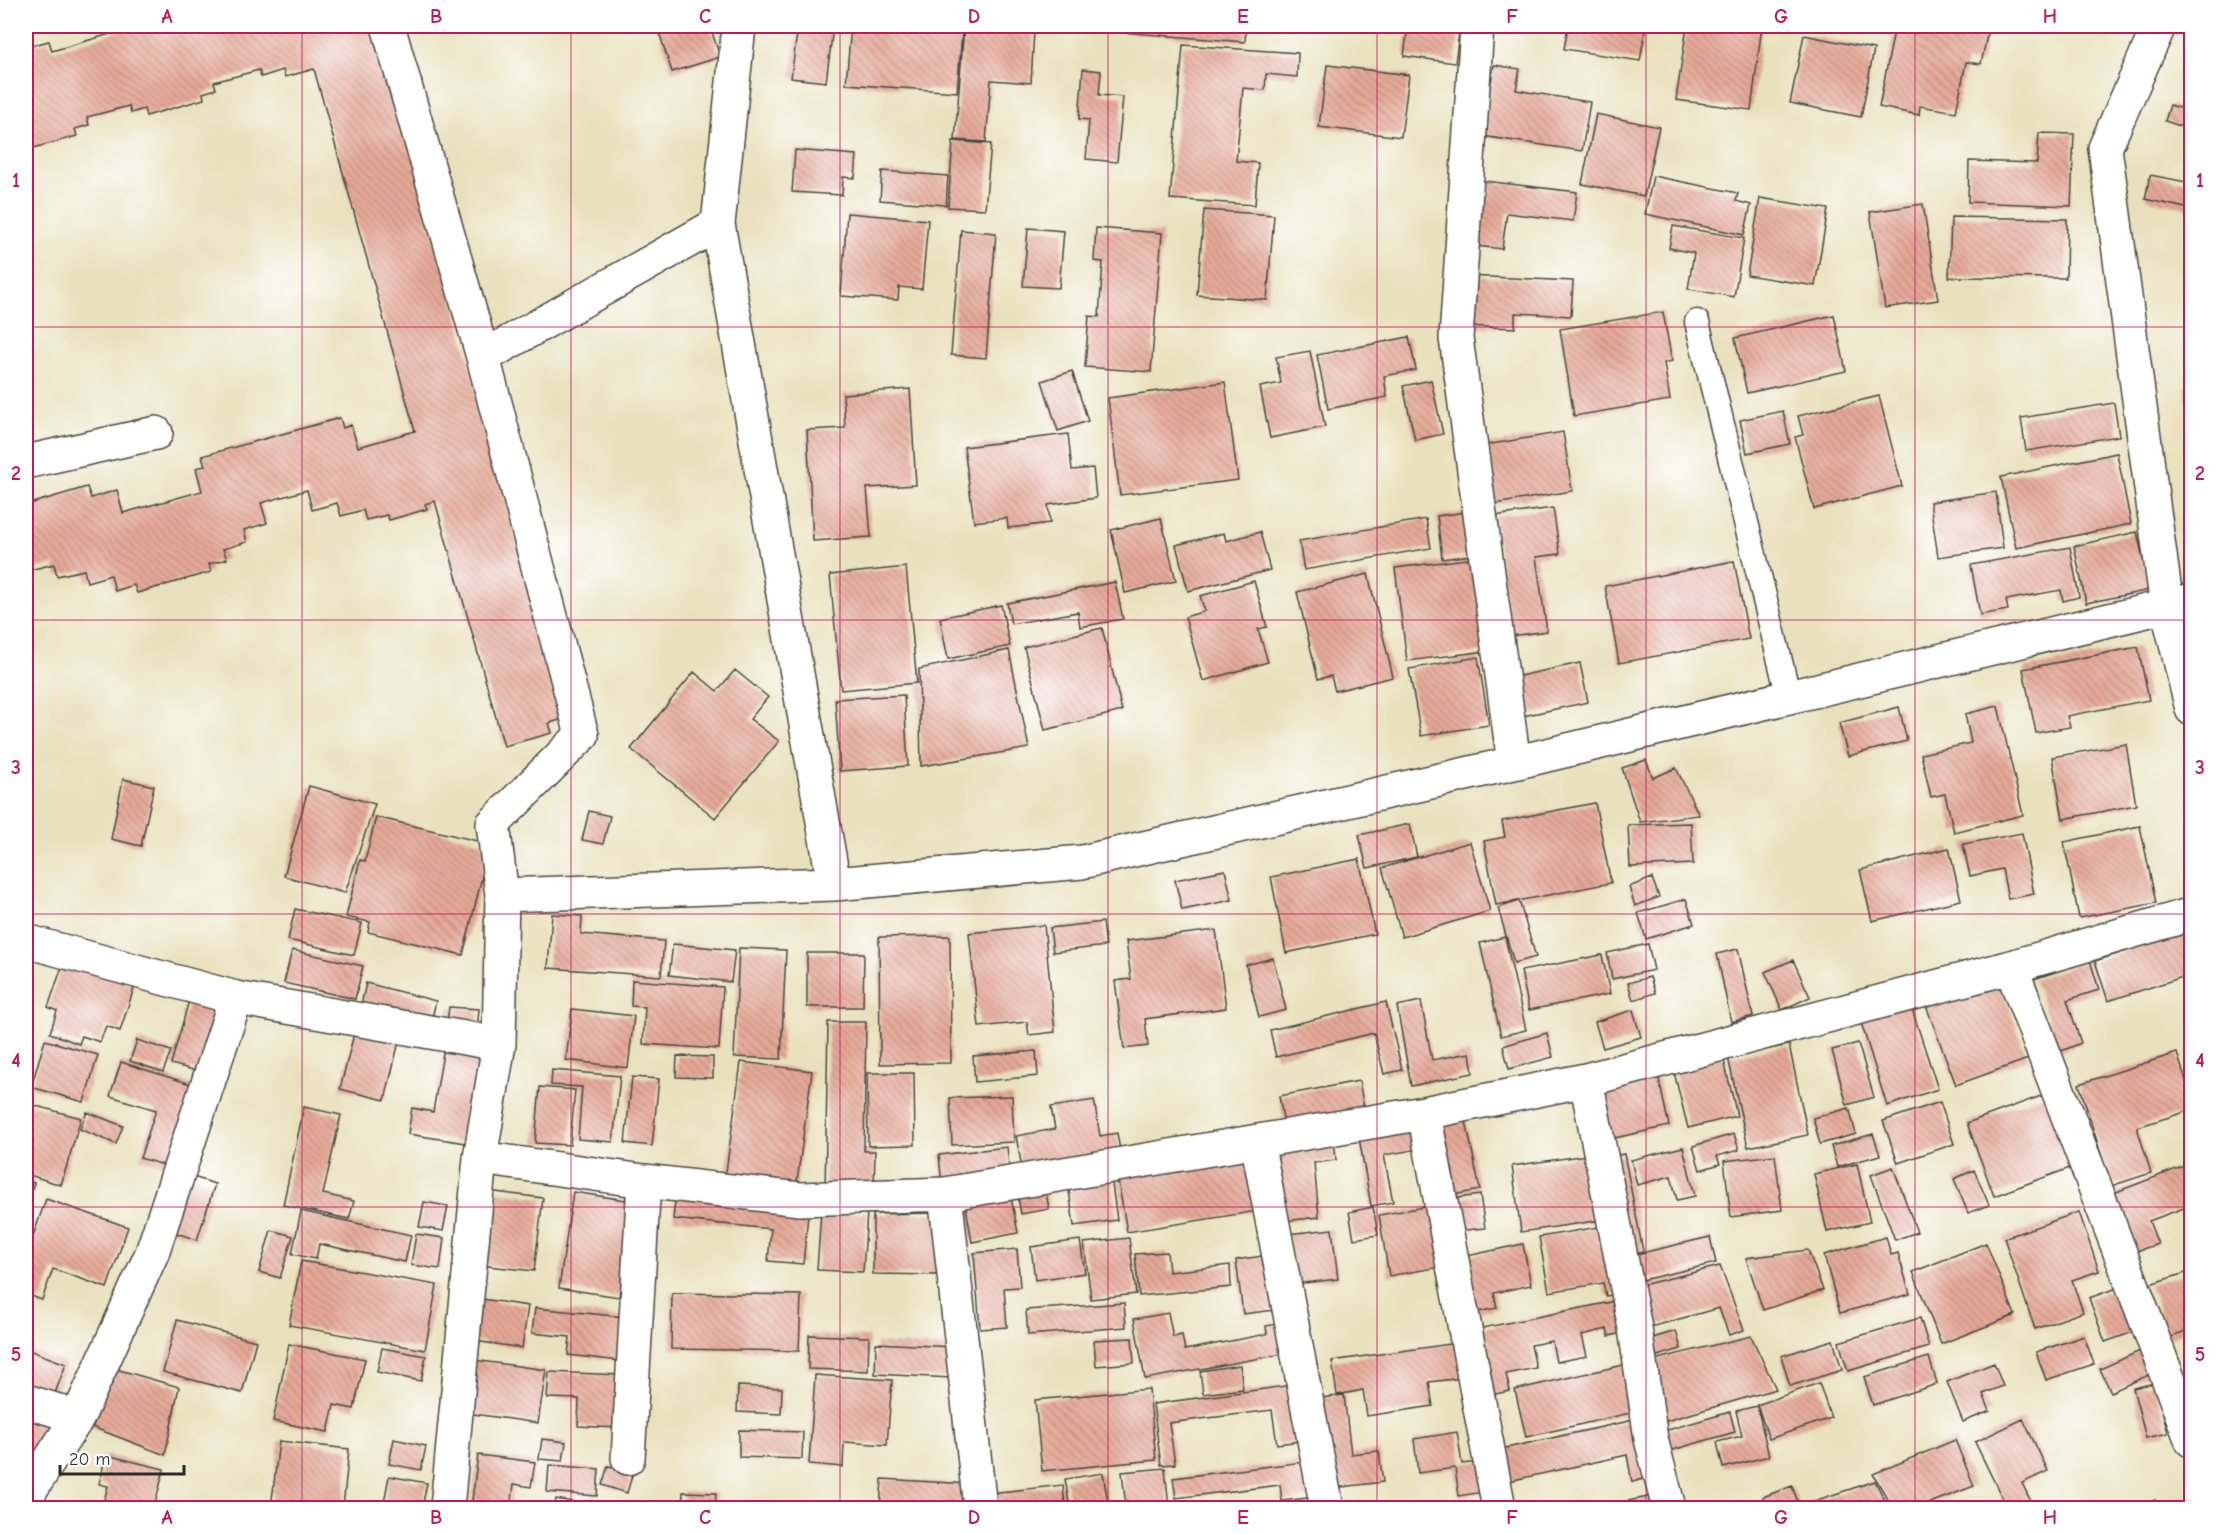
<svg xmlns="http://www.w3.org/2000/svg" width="2217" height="1534" viewBox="0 0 2217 1534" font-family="'Comic Neue',sans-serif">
	<defs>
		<pattern id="building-back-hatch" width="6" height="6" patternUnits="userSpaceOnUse" patternTransform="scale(1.5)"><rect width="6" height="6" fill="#e6a998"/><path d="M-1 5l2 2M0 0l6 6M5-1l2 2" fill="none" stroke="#bb8a7c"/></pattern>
	</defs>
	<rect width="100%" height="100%" fill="#fff"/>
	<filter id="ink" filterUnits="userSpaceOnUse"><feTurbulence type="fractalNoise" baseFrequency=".0167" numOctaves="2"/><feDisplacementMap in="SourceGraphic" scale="12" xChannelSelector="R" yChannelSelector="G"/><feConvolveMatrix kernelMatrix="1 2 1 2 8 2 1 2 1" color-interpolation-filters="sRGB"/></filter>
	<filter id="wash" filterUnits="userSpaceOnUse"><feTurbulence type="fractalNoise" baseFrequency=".008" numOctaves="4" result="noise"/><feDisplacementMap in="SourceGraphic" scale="24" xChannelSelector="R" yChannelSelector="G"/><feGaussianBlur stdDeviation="1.35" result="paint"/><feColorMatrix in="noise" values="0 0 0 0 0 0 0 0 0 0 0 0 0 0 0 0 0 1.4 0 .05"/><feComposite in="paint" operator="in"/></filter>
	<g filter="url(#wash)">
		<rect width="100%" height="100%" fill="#e9e1bd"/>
		<g id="blocks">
			<path fill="url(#building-back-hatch)" d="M115,26H381L564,719L549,723L552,733L504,746L435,501L425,504L427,509L389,520L387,515L366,520L363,510L341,516L337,503L312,510L307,490L261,503L267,523L244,530L247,542L223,549L227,559L209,564L211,572L137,593L134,585L115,591L111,575L87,582L84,570L57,576L54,564L30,570L26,552V505L87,487L91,498L117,490L123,513L202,491L196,468L205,466L202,456L340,418L343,428L351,425L358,447L415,431L314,69L285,77L283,70L261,77L259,70L214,82L216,89L203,93L204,99L146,116L144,109L131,113L129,106L87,117L89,125L75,129L77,136L26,150V34L30,46L49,41L52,51L117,32Z
				M657,26H710L720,57L672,72Z
				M798,26L833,28L826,82L791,78Z
				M851,26L962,33L957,92L846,84Z
				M964,26L1034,31L1031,83L991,80L986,142L955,140Z
				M1057,26H1246L1245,42L1056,27Z
				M1408,26H1460L1455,63L1404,56Z
				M1568,26H1646L1640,61L1564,49Z
				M1687,26H1762L1751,110L1676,100Z
				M1895,26H1989L1981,64L1966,62L1956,112L1920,106L1919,115L1879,107Z
				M1804,35L1874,49L1861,117L1790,103Z
				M1183,45L1298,53L1297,77L1266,74L1265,90L1243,88L1236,161L1258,163L1255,205L1170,199Z
				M1327,65L1409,75L1401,137L1319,127Z
				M1494,65L1520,69L1516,90L1590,102L1582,151L1482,136Z
				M1083,69L1101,71L1099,95L1123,97L1117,162L1086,159L1089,120L1079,119Z
				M2191,99L2192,130L2165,121L2170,105L2187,110Z
				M1596,114L1659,127L1644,196L1582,184Z
				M2039,133L2074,134L2071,206L1968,202L1969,161L2037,163Z
				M953,141L991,144L985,209L948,207Z
				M795,150L857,155L855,178L843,177L842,195L792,192Z
				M882,171L948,176L946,205L880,200Z
				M2150,175L2192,183L2190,209L2145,199Z
				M1653,176L1738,193L1736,201L1751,205L1744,235L1645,214Z
				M1476,180L1577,192L1573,221L1507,213L1502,249L1467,245Z
				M1760,198L1828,209L1815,286L1747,275Z
				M1923,204L1938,300L1885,308L1870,212Z
				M1204,210L1274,215L1267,300L1197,295Z
				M847,213L928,220L922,289L899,287L898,300L841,296Z
				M1951,217L2067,219L2066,278L1949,277Z
				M1673,226L1744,238L1734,297L1688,289L1694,253L1669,248Z
				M1028,228L1064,231L1059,288L1023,286Z
				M1096,228L1162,233L1151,372L1085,367L1089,316L1099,317L1103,262L1094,261Z
				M961,230L996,233L986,358L951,355Z
				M1467,276L1573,281L1571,316L1515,313V328L1464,326Z
				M1663,312L1672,361L1664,363L1670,400L1574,416L1560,329Z
				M1834,315L1846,371L1747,393L1735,338Z
				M1409,337L1416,370L1384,376L1387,397L1328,409L1317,355Z
				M1310,351L1325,427L1270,438L1260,387L1281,383L1276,357Z
				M1072,371L1088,421L1058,431L1042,381Z
				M1431,380L1443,434L1415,440L1403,386Z
				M1225,382L1238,480L1120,495L1108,398Z
				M2192,386V416H2190L2185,387Z
				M910,389L916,485L867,488L871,537L813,541L807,430L845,428L843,394Z
				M1879,396L1902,486L1814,509L1795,437L1803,435L1798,416Z
				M2114,403L2119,436L2026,451L2021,418Z
				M1783,411L1790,444L1747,453L1740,420Z
				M1563,432L1572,491L1495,504L1486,445Z
				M1068,434L1072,470L1093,468L1096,498L1048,505L1050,523L1008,528L1007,518L974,522L964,447Z
				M2192,446V482H2190L2184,448Z
				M2117,453L2131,524L2016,548L2001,477Z
				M1996,492L2003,548L1938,557L1930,502Z
				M1553,508L1560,554L1536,557L1547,631L1511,636L1494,516Z
				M1466,512L1472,555L1442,559L1437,516Z
				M1161,518L1176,581L1125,593L1111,530Z
				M1426,519L1431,548L1304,570L1299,541Z
				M1260,532L1270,570L1188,591L1176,545L1224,533L1226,541Z
				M2137,532L2150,590L2086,603L2074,546Z
				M2070,547L2079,597L2063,601L2061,590L2006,600L2008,610L1980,615L1971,565Z
				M1475,558L1487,651L1407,661L1395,568Z
				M1734,561L1749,639L1619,663L1605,586Z
				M906,567L917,683L841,690L830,575Z
				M1368,574L1393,677L1335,691L1331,676L1318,679L1297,592Z
				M1254,581L1267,627L1258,629L1268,662L1203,681L1185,617L1205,611L1200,596Z
				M1115,582L1123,619L1080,627L1078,612L1011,624L1007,603Z
				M1001,605L1010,646L948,659L940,618Z
				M1102,628L1122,711L1045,730L1024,647Z
				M2138,647L2149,700L2067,716L2070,727L2036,733L2023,669Z
				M1009,650L1029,748L921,766L919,669Z
				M1478,657L1489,725L1421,736L1409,669Z
				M1580,663L1588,702L1523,716L1515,677Z
				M735,670L768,697L750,719L779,741L715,818L631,749L694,672L717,691Z
				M904,695L908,766L840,771L835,699Z
				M1998,706L2023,815L1954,832L1945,794L1931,797L1921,754L1971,743L1965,714Z
				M1899,707L1907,741L1848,756L1839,723Z
				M2126,744L2136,805L2063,819L2052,757Z
				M1646,760L1653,778L1676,768L1699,815L1640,822L1622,768Z
				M123,779L154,786L141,846L111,839Z
				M309,786L375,804L345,893L284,876Z
				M1595,803L1611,883L1496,905L1484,841L1505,837L1502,821Z
				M589,811L610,816L603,844L582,840Z
				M376,817L490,844L463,955L368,932L370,922L346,917L360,860L365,861Z
				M1691,823L1693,864L1630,867L1628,825Z
				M1410,824L1417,857L1367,868L1359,835Z
				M2140,826L2156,903L2079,918L2064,842Z
				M2022,833L2034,894L2008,899L2002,869L1970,876L1963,844Z
				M1470,842L1490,911L1402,937L1382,868Z
				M1949,848L1961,900L1872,921L1860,870Z
				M1359,859L1375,934L1286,953L1271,877Z
				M1225,870L1232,900L1182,910L1175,880Z
				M1652,878L1659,897L1635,906L1629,887Z
				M1686,899L1694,924L1646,939L1638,913Z
				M1519,901L1536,957L1514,963L1498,908Z
				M295,909L362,923L354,955L288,940Z
				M552,914L582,916L581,934L664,941L661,976L548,968Z
				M1103,922L1106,946L1053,952L1050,928Z
				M1044,925L1055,1032L1029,1035L1027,1022L979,1027L969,933Z
				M1216,930L1226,1008L1145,1019L1148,1046L1124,1049L1115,981L1131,979L1126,941Z
				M2186,932L2192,948V974L2108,1001L2095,961Z
				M950,936L951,1063L880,1064L879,937Z
				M1505,937L1526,1030L1501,1036L1480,943Z
				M673,944L735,950L731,982L669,975Z
				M1648,944L1654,970L1612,979L1607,953Z
				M739,948L786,950L781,1059L734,1057Z
				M1738,949L1753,1016L1731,1022L1717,954Z
				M292,950L363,966L355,999L284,983Z
				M807,953H864L863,1007H807Z
				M1602,955L1610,994L1529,1010L1521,971Z
				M1273,958L1286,1010L1259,1017L1246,965Z
				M1793,960L1810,997L1782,1010L1765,972Z
				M2090,960L2099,990L2067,1000L2081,1043L2059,1052L2034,979Z
				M64,961L135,985L120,1031L106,1026L100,1042L82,1036L79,1044L50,1033L57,1011L48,1007Z
				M1998,976L2028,1059L1956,1085L1925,1003Z
				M1650,977L1655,993L1633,1000L1628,983Z
				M632,980L723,987L719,1049L643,1044L645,1007L631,1006Z
				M366,983L436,1001L431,1022L361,1005Z
				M192,990L224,999L204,1073L171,1064Z
				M1421,1001L1432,1060L1470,1053L1473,1073L1411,1086L1397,1006Z
				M1386,1002L1402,1070L1384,1074L1374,1033L1276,1057L1270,1030Z
				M1910,1003L1938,1089L1887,1106L1860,1019Z
				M449,1007L479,1009L477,1033L446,1030Z
				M572,1009L634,1016L628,1068L566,1060Z
				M1633,1010L1641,1037L1603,1048L1595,1022Z
				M828,1022H866L864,1151H875L874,1192H825Z
				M356,1026L400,1037L385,1100L340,1089Z
				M1547,1033L1553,1057L1509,1069L1503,1046Z
				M45,1040L98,1055L84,1102L31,1087Z
				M137,1040L171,1051L163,1072L130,1061Z
				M1858,1043L1874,1097L1847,1105L1832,1050Z
				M1789,1045L1808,1135L1748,1147L1728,1057Z
				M444,1047L486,1054L472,1144L408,1134L412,1108L433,1112Z
				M1036,1051L1038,1076L975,1082L973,1056Z
				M1722,1052L1737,1116L1688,1128L1672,1064Z
				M2177,1053L2192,1099V1110L2137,1127L2151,1173L2111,1186L2079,1084Z
				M677,1056L713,1057V1078L676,1077Z
				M121,1062L200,1087L174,1168L140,1158L156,1110L110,1096Z
				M741,1062L812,1071L796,1189L725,1179Z
				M1656,1066L1669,1126L1610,1139L1597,1080Z
				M26,1068L32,1070L26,1090Z
				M552,1070L620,1076L613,1142L578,1139L582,1087L551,1085Z
				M867,1073H914L915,1145L868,1146Z
				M632,1077L659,1079L652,1146L625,1143Z
				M1359,1081L1365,1114L1285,1129L1279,1096Z
				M540,1087L575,1090L570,1145L535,1143Z
				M2052,1092L2078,1165L1994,1196L1967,1123Z
				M1012,1096L1014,1142L952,1145L950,1098Z
				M1094,1100L1100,1136L1117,1133L1121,1156L1023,1173L1016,1136L1055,1129L1051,1107Z
				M1940,1102L1954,1144L1898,1163L1883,1121Z
				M29,1104L81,1118L61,1185L26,1174V1117Z
				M304,1107L341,1115L323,1194L354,1201L349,1219L283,1205Z
				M1849,1108L1856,1134L1820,1144L1813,1118Z
				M1464,1111L1480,1190L1453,1195L1437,1117Z
				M87,1112L123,1126L116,1144L80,1129Z
				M1420,1121L1425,1148L1384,1155L1393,1202L1371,1206L1358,1132Z
				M1734,1134L1739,1150L1717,1156L1720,1164L1700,1170L1693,1146Z
				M1873,1134L1880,1155L1837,1167L1831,1146Z
				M1334,1137L1336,1160L1314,1163L1319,1217L1285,1221L1276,1144Z
				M1007,1147L1010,1177L942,1185L939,1155Z
				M1683,1147L1695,1196L1677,1200L1671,1176L1637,1185L1631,1160Z
				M1248,1148L1258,1211L1127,1232L1116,1169Z
				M1600,1153L1609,1219L1521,1232L1512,1166Z
				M1624,1154L1643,1251L1624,1255L1604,1158Z
				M1775,1155L1782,1210L1731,1217L1724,1161Z
				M2192,1163V1205L2149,1221L2158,1244L2133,1252L2111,1194Z
				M1857,1164L1870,1222L1827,1232L1814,1174Z
				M1893,1167L1917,1232L1895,1240L1871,1175Z
				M1110,1170L1117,1220L1074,1226L1067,1176Z
				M1974,1170L1989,1205L1968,1213L1954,1179Z
				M187,1175L215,1184L197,1240L168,1230Z
				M26,1180L34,1183L26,1209Z
				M1044,1181L1049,1209L1021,1214L1016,1186Z
				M1009,1187L1018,1233L972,1242L964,1196Z
				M488,1191L543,1198L534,1271L479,1265Z
				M573,1192L632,1201L619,1297L559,1288Z
				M676,1193L809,1206L803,1264L768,1261L771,1229L673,1219Z
				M1480,1195L1485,1228L1455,1231L1450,1199Z
				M46,1199L128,1227L107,1288L53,1269L42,1300L26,1294V1256Z
				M424,1202L448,1206L443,1231L419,1227Z
				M1435,1205L1446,1266L1389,1276L1379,1215Z
				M1373,1207L1378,1235L1354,1239L1349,1212Z
				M301,1211L411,1235L405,1262L319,1244L316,1259L292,1254Z
				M821,1211L867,1213L863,1272L817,1270Z
				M2079,1212L2099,1271L2072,1280L2083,1312L2035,1329L2004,1238Z
				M942,1213V1275L873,1274V1214Z
				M1610,1225L1622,1294L1606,1296L1603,1283L1549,1292L1539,1237Z
				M1332,1229L1338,1279L1295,1284L1288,1234Z
				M271,1230L293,1236L280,1278L259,1272Z
				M416,1234L444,1238L440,1269L411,1265Z
				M1710,1237L1716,1263L1629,1283L1624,1257Z
				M1886,1237L1891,1255L1898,1253L1910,1294L1840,1313L1824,1255Z
				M1129,1238L1136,1294L1091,1299L1084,1243Z
				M1080,1240L1085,1273L1035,1280L1031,1247Z
				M1986,1243L2015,1315L1941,1344L1913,1272Z
				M1523,1244L1531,1285L1494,1293L1497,1308L1473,1313L1462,1257Z
				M1017,1249L1020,1287L1004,1288L1007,1327L980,1329L974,1253Z
				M1808,1250L1823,1290L1763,1310L1746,1258Z
				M1167,1252L1169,1272L1230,1265L1231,1287L1139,1296L1135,1254Z
				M1276,1254L1283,1309L1243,1314L1236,1260Z
				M301,1261L437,1285L425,1350L289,1325Z
				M1720,1266L1744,1330L1729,1335L1719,1308L1640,1330L1630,1288Z
				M2192,1271V1330L2168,1338L2150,1284Z
				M2123,1286L2139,1330L2105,1342L2089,1298Z
				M672,1293L801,1295L799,1351L671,1349Z
				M475,1298L528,1306L522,1348L468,1340Z
				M1626,1299L1632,1331L1609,1336L1607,1329L1582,1335L1587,1356L1556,1362L1552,1341L1531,1345L1536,1368L1506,1374L1510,1391L1490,1395L1477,1329Z
				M1124,1303L1126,1327L1028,1335L1026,1310Z
				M535,1308L624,1317L620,1361L568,1355L570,1337L532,1333Z
				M1168,1313L1173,1337L1182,1335L1185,1350L1267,1334L1266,1326L1284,1323L1289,1353L1145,1379L1134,1319Z
				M1920,1318L1929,1347L1848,1371L1839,1342Z
				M177,1320L256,1341L242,1393L163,1372Z
				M1676,1331L1681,1349L1644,1360L1639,1342Z
				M809,1335L869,1337L868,1371L808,1369Z
				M1751,1336L1776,1389L1659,1423L1645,1362Z
				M2084,1336L2094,1364L2046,1380L2036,1352Z
				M1132,1338L1134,1363L1096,1366L1094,1340Z
				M1833,1340L1842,1370L1790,1386L1781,1356Z
				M876,1343L953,1347L951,1378L875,1374Z
				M1457,1343L1462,1378L1429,1382L1433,1406L1367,1416L1363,1390L1337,1395L1332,1361Z
				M289,1344L365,1359L354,1409L334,1405L328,1432L273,1421Z
				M382,1348L426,1356L421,1381L377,1372Z
				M26,1349L66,1364L54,1396L26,1386Z
				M2140,1351L2151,1374L2111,1392L2100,1369Z
				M1929,1357L1937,1384L1873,1405L1864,1377Z
				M467,1359L546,1370L538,1423L459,1412Z
				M1632,1363L1643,1410L1526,1437L1515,1390Z
				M1994,1363L2003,1386L1983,1394L1990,1411L1963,1422L1947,1382Z
				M1240,1365L1243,1389L1203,1394L1200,1371Z
				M116,1369L179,1387L165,1455L87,1425Z
				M549,1372L621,1375L618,1428L578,1426L579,1399L547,1398Z
				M815,1375L892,1380L887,1445L844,1442L843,1467L809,1464Z
				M1819,1383L1831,1418L1769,1439L1757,1405Z
				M2155,1383L2168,1433L2146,1438L2133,1388Z
				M1293,1385L1300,1441L1277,1444L1272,1410L1169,1423L1175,1464L1161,1465L1153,1404Z
				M738,1386L782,1388L781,1414L737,1412Z
				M1149,1389L1156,1460L1042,1471L1035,1400Z
				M1344,1395L1351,1454L1379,1451L1383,1482L1325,1489L1314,1399Z
				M26,1405L55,1414L40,1462L26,1457Z
				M1757,1406L1769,1456L1723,1468L1717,1442L1742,1436L1736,1411Z
				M1730,1412L1735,1432L1662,1453L1657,1433Z
				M1643,1418L1655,1476L1632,1482L1627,1455L1504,1482L1497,1450Z
				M2023,1419L2048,1471L2022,1483L2034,1508H2007L1975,1442Z
				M739,1430L803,1432L802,1459L739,1457Z
				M1457,1432L1462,1464L1485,1461L1490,1491L1459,1496L1455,1468L1418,1473L1414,1439Z
				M394,1439L426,1446L421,1470L389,1464Z
				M542,1439L566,1442L563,1461L539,1459Z
				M1955,1440L1974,1486L1917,1508H1893L1873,1474Z
				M279,1441L349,1449L343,1508H271Z
				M106,1455L164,1469L154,1508H102L108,1486L99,1484Z
				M478,1455L535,1462L531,1487L514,1484L511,1508H471Z
				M1303,1462L1308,1498L1282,1501L1280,1485L1176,1498L1173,1478Z
				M549,1465L599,1469L597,1496L547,1492Z
				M608,1466L633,1472L627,1493L602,1485Z
				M1165,1468L1169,1508H1126L1122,1472Z
				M1103,1473L1109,1508H1070L1065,1479Z
				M389,1476L427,1483L422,1508H383Z
				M882,1479L969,1484L968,1508H880Z
				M1875,1481L1889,1508H1803L1802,1505Z
				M1063,1485L1065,1508H992L990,1493Z
				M1792,1486L1800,1508H1767L1763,1497Z
				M683,1492L716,1493L715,1508H682Z
				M1664,1494L1667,1508H1598L1597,1507Z
				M556,1499L589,1505V1508H554Z
				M1762,1500L1765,1508H1739Z
				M2155,1500L2159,1508H2136Z"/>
		</g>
	</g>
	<g filter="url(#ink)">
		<use href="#blocks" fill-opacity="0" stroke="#484641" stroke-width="1.5"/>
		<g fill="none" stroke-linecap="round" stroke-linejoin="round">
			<defs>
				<path id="lane" d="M1697,322L1789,698"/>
				<path id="street" d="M388,26L483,357L582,735L493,824L502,895L499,1044L480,1158L447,1508
					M1477,26L1456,338L1514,763
					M2159,26L2105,148L2167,607L2192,709
					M718,224L834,884
					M483,357L718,224L739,26
					M26,462L156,433
					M502,895L834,884L1082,862L1514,763L2192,600
					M26,941L236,998L499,1044
					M2011,967L2192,1441
					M1586,1080L1635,1328L1651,1439L1669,1508
					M1424,1113L1499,1508
					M1257,1141L1327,1508
					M480,1158L644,1181L800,1199L945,1194L1424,1113L1586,1080L2011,967L2192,914
					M945,1194L980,1508
					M26,1401L78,1417
					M628,1458L644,1181
					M28,1508L29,1492L78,1417L152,1253L236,998"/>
			</defs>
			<use href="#lane" stroke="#484641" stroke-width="27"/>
			<use href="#street" stroke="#484641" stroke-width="36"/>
			<use href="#lane" stroke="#fff" stroke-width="24"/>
			<use href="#street" stroke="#fff" stroke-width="33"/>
		</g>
	</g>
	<path fill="none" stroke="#c2185b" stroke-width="1.5" stroke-opacity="0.55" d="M302,26V1508M571,26V1508M840,26V1508M1108,26V1508M1377,26V1508M1646,26V1508M1915,26V1508M26,327H2192M26,620H2192M26,914H2192M26,1207H2192"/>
	<rect width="2217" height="1534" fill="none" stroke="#fff" stroke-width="66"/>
	<path d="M60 1465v9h124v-9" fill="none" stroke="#2b2b2b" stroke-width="3"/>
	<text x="69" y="1465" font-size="18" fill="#2b2b2b" stroke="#ffffff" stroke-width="4.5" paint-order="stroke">20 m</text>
	<rect x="33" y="33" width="2151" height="1468" fill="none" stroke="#c2185b" stroke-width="2"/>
	<g font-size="20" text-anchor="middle" font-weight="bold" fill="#c2185b">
		<text x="167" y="23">A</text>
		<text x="436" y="23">B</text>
		<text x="705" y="23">C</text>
		<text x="974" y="23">D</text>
		<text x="1243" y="23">E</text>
		<text x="1512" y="23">F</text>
		<text x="1781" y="23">G</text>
		<text x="2050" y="23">H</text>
		<text x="16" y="187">1</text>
		<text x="2200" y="187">1</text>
		<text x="16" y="480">2</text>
		<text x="2200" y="480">2</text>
		<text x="16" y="774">3</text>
		<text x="2200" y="774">3</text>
		<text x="16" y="1067">4</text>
		<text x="2200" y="1067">4</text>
		<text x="16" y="1361">5</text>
		<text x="2200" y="1361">5</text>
		<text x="167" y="1524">A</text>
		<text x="436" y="1524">B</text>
		<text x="705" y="1524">C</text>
		<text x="974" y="1524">D</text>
		<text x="1243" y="1524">E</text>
		<text x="1512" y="1524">F</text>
		<text x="1781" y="1524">G</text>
		<text x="2050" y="1524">H</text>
	</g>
</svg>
